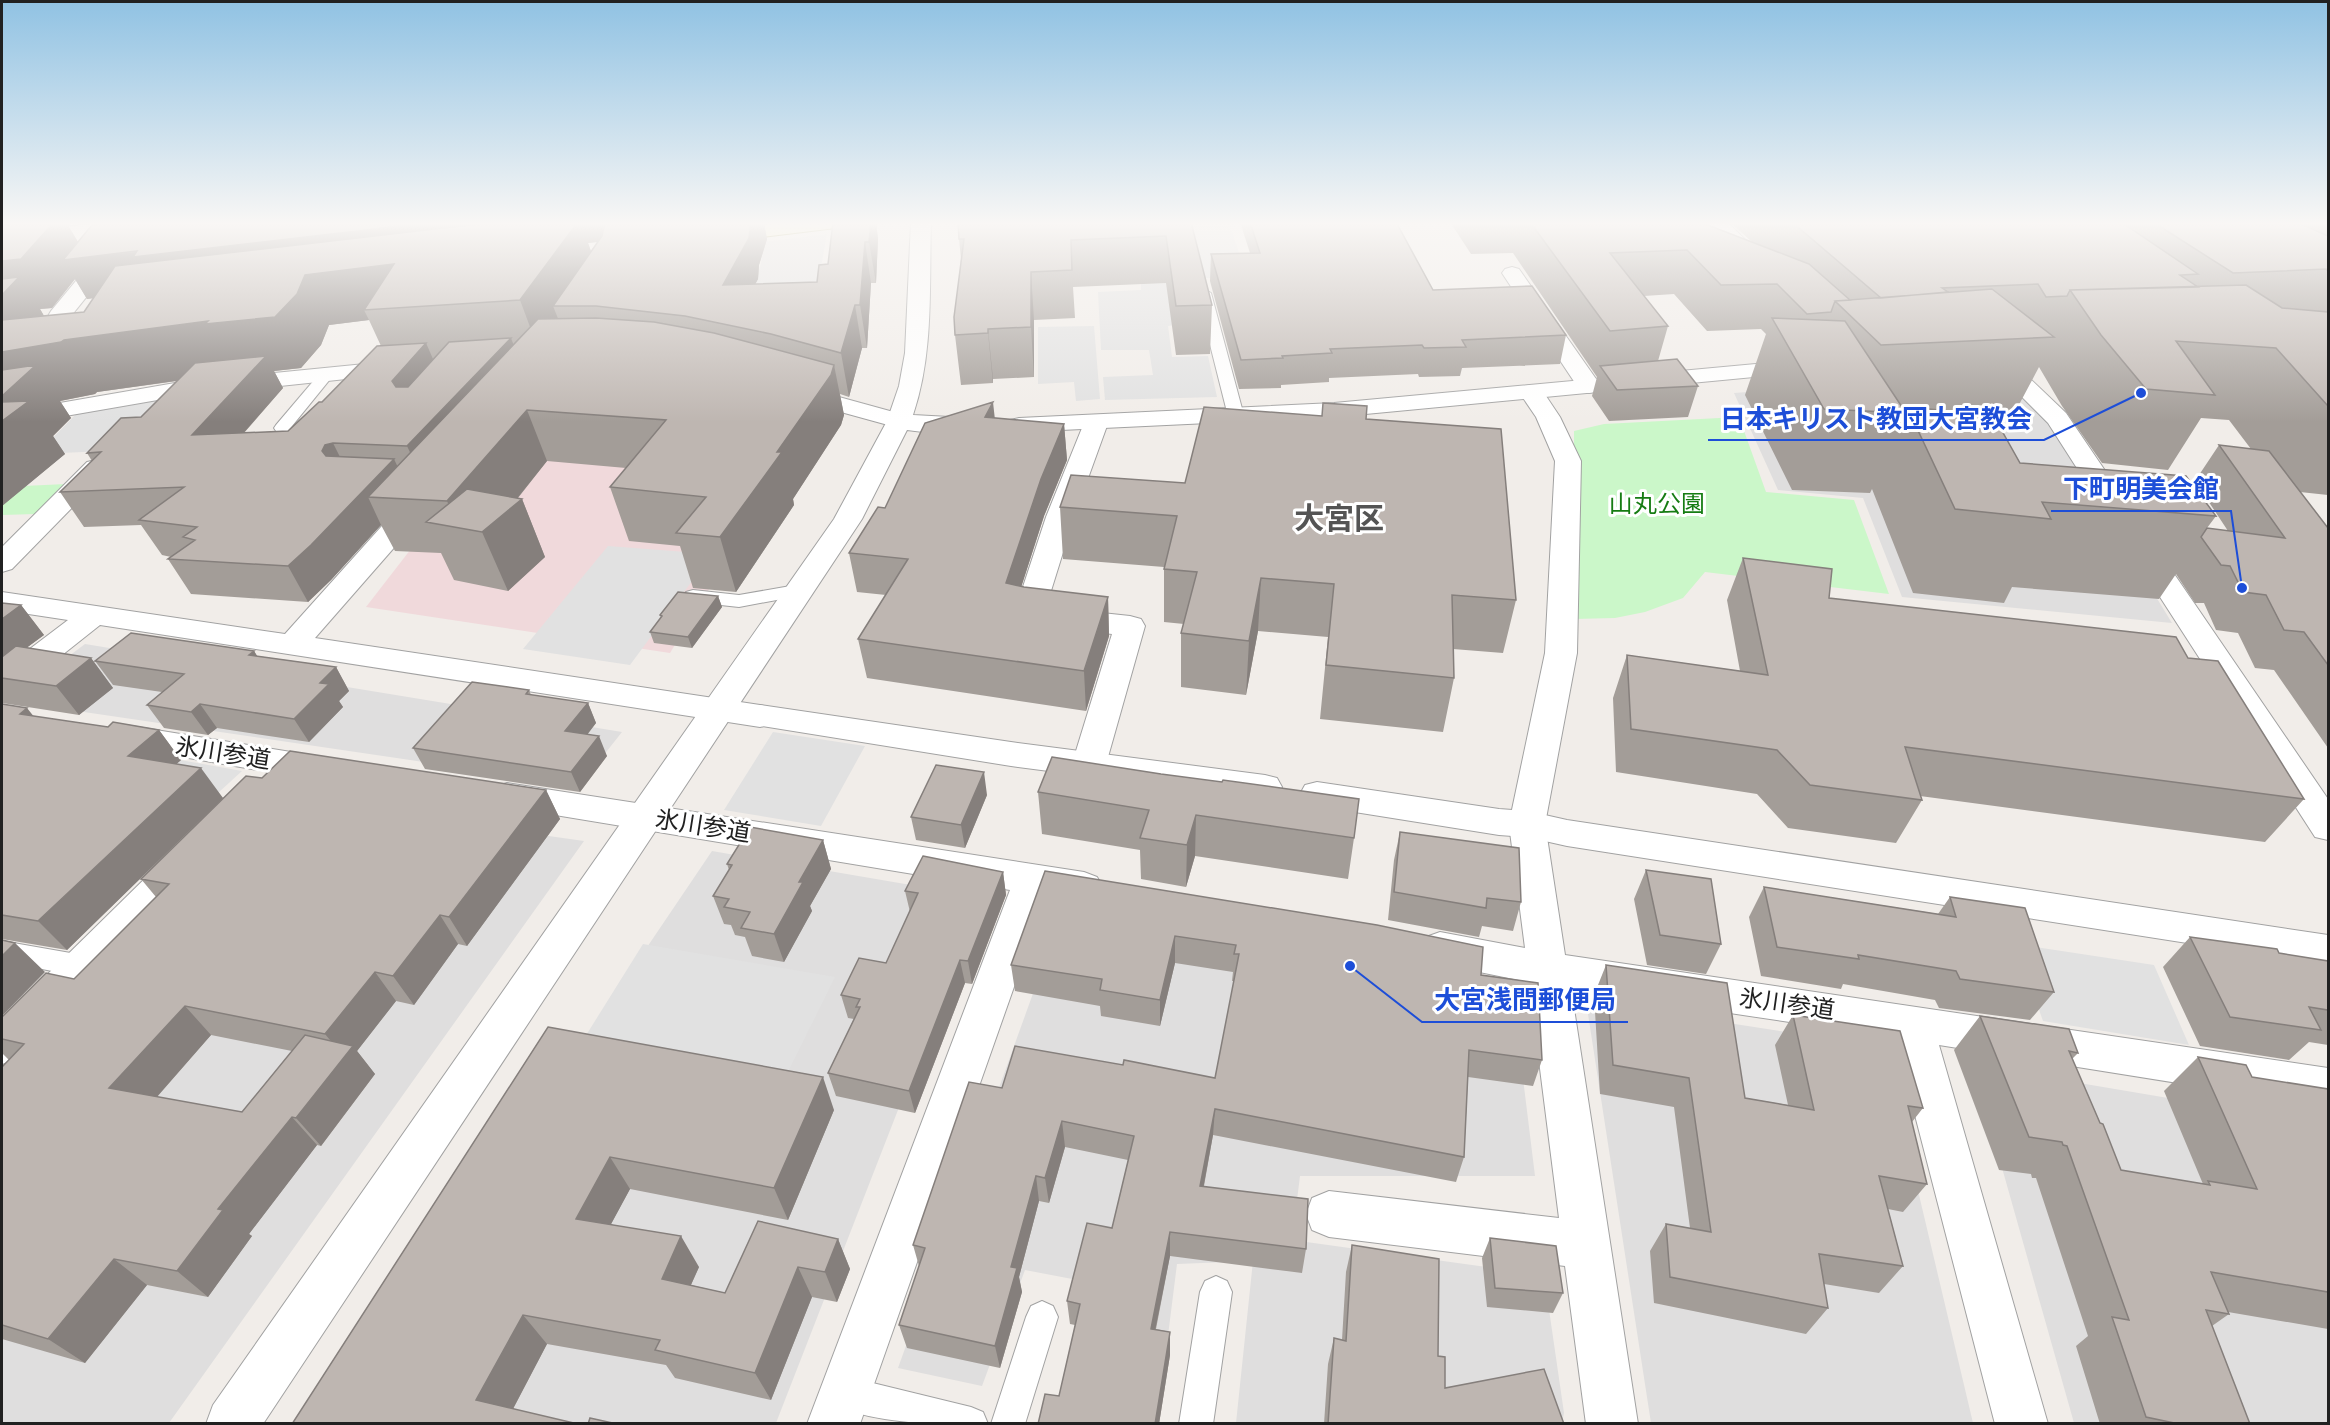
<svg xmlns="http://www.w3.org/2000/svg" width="2330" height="1425" viewBox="0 0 2330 1425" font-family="'Alegreya Sans','Noto Sans JP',sans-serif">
	<rect width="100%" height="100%" fill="#f1ede9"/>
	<path fill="#dfdede" d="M2000,373L2044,414L2172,623L1902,597L1863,498L1778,490L1734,393Z
		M85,644L622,732L580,785L9,701Z
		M289,799L584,841L169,1423H2V1108Z
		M712,851L981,897L776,1423L325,1424Z
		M1062,913L1512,989L1535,1176H1300L1292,1240L1544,1275L1564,1413L1562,1423H1236L1253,1261L1177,1264L1157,1423L1088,1282L1025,1270L982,1386L898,1368Z
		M1586,1001L1884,1047L1973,1423H1651Z
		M1973,1065L2328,1125V1423H2074Z"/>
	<path fill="#f0d9db" d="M548,372L808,428L670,653L366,607Z"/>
	<path fill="#cbf7c9" d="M1739,417L1766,492L1854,500L1889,594L1705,572L1683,598L1645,612L1615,618L1574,619V431L1604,424Z
		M66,484L36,514L2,515V487Z"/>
	<path fill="#e1e1e1" d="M1188,222H1229L1247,278H1200Z
		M827,234L819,278L803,324L751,299L761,263L763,242Z
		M1195,275L1182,324L1168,326L1172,357L1208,356L1217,397L1105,400L1103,377L1153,375L1149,350H1101L1098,292L1141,290V276Z
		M1094,326L1100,399L1076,401L1074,382L1038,384V327Z
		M159,399L107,451L37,454L79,411Z
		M608,546L712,554L630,665L523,649Z
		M773,732L865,746L821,826L724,810Z
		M85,743L242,771L218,793Z
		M643,944L835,977L778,1092L575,1053Z
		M2016,944L2154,965L2189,1045L2043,1021Z"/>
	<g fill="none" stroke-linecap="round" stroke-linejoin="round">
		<defs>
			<path id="service" d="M1204,289L1211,293L1244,416L1242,419H1230L1228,416L1197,293Z
				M326,370L334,375L331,378L288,431H276L274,428L276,425L321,372Z
				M802,584L809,586L811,590L809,594L739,607L693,602L686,600L684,596L686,592L693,590L739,595Z
				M2,941L82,955L91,959L95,966L91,973L82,977L2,961Z
				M1216,1276L1227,1281L1232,1292L1213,1424H1179L1200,1292L1205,1281Z
				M1042,1301L1053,1306L1058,1317L1025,1424H991L1026,1317L1031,1306Z
				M844,1376L971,1407L983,1412L988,1424C932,1424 885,1425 832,1405L827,1393L832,1381Z"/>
			<path id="pedestrian" d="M760,705L1011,742L1265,775L1277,778L1282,787L1277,796L1265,799L1011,766L749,724L744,716L749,708Z
				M1317,782L1499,809L1527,811L1567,820L2328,935V965L1567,846L1527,837L1499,835L1317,806L1305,803L1300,794L1305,785Z"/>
			<path id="minor" d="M1706,222H1727L1764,258L1767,262L1764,266H1750Z
				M110,249L117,251L120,255L117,259L67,321L59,323L51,321L48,316L51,311L99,253Z
				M1512,267L1519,269L1601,386L1597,391L1589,393L1581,391L1577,386L1502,273L1505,269Z
				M1995,351L2003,353L2066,413L2129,506L2125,512L2115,514L2105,512L2048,423L1983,358L1987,353Z
				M395,361L403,363L407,368L403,373L175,397L2,427V413L175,383Z
				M1531,385L1540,387L1560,417L1581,461L1577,653L1545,824L1565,955L2328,1068V1107L1939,1045L2048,1424H1995L1895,1038L1571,989L1638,1424H1586L1565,1266L1329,1237L1312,1230L1306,1214L1312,1198L1329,1191L1559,1218L1529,982L1440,964L1426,959L1420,948L1426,937L1440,932L1525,948L1509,824L1545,653L1555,461L1536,417L1519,392L1522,387Z
				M799,386L908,416L911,421L908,426L899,428L790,398L787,393L790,388Z
				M1096,416L1105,418L1108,423L1074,517L1046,607L1130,616L1141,619L1145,626L1106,764L1101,773L1089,776L1077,773L1072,764L1112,634L1028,624L1016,608L1046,517L1084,423L1087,418Z
				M96,460L105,462L109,468L105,474L12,569L2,572V547L87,462Z
				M417,496L427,498L431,504L427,510L315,638L760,705L772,708L777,716L772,724L760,727L100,625L13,694L2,697V670L68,620L2,610V592L285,634L407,498Z
				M2143,540L2153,543L2328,799V840L2315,837L2129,549L2133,543Z
				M125,725L322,757L334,760L339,769L334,778L322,781L113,745L108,737L113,729Z
				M507,783L1084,872L1097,877L1103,887L1097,897L1084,902L1046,896L860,1424H807L1010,890L495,805L489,796L495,787Z
				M185,848L198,852L204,862L198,872L17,1059L2,1064V1019L172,852Z"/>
			<path id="tertiary" d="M911,222H931C929,287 934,353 913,415L968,418L977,420L980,425L977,430C955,436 929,433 907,430L862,519L263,1424H206L213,1405L834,519L887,421L899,386L905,353Z
				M1799,360L1807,362L1811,367L1807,372L1334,417L1019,432L1010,430L1007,425L1010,420L1019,418L1334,403Z"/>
			<path id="secondary" d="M786,222H845L843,226L836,228L722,242L715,240L712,236L715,232L722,230Z"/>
		</defs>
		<use href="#service" stroke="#a2a2a2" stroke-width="2"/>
		<use href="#pedestrian" stroke="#a2a2a2" stroke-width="2"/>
		<use href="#minor" stroke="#a2a2a2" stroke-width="2"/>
		<use href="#tertiary" stroke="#a2a2a2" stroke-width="2"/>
		<use href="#secondary" stroke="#75740c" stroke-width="2"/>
		<use href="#service" fill="#fff" fill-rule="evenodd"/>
		<use href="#pedestrian" fill="#fff" fill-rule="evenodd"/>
		<use href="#minor" fill="#fff" fill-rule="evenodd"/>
		<use href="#tertiary" fill="#fff" fill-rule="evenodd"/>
		<use href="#secondary" fill="#f7f3c1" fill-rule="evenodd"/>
		<defs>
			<path id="rail" d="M51,226L89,222"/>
		</defs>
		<use href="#rail" stroke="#6f6f6f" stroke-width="4.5"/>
		<use href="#rail" stroke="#fff" stroke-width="3" stroke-dasharray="9" stroke-linecap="butt"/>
	</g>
	<path fill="#a39d98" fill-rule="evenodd" d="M2,222H66L78,242L763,222L767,239L759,265L758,279L755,284L817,282L828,264L833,222H876L878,239L876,283H871L867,348H862L849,397L840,394L844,415L841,425L793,499L794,505L736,592L693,588L680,546L629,541L610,487L626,468L547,461L518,498L522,499L545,557L508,591L454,580L441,553L395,551L381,525L331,580L308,602L191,594L168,559L171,557L162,555L141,525L84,527L60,492L92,461L87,453L141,417L177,381L97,392L95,394L60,401L71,418L53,436L65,454L2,506ZM597,242L591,251L588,243ZM75,279L87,299L93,298L84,312L44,316L40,309L52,308ZM369,320L381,346L322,402L288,431L244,433L283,388L274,371L301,368L321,345L329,325Z
		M1191,222L1212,305L1210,354L1176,355L1166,283L1073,287L1075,318L1034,320V377L993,379V383L961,385L955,335L961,259L959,239Z
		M1240,222H1396L1433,290L1566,335L1560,364L1462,368L1460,376L1419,377L1418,374L1329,378V382L1281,385V388L1239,389L1210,281L1211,254L1250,253Z
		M1450,222H1700L1752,242L1730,222H2328V495L2300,492L2328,528V748L2274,670L2255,668L2238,633L2216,630L2204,603H2195L2176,574L2159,599L2012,587L2004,603L1913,593L1872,489L1870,493L1792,490L1745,395L1766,334L1761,329L1707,331L1674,294L1644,296L1668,326L1658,361L1698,386L1688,417L1609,421L1592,396L1597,377L1513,253L1471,254ZM2039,367L2062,406L2102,463L2168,470L2201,418L2229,420L2251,449L2219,445L2195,481L2228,531L2207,528L2216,516L2020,463L1993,415L2014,414Z
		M995,418L1064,424L1067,460L1044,516L1021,587L1108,597L1109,636L1086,711L867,678L858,639L886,595L857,592L849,553L885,508Z
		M1366,419L1516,600L1503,653L1453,649L1454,678L1443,732L1320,719L1328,637L1258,631L1246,695L1181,687V633L1184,624L1164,622V567L1063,559L1060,507L1185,483Z
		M1743,558L1829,598L2188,658L2304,799L2265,842L1920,796L1922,800L1896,843L1788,828L1757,794L1616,772L1613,698L1627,655L1740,671L1727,600Z
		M718,596L722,607L692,648L654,643L650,632L661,618L660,615Z
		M2,603L21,605L44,635L26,648L91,658L113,688L79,715L2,703Z
		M254,651L257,656L336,667L349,691L339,701L343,707L309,742L217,728L208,735L164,728L147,705L162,692L113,685L95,661Z
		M529,690L531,695L588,703L596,723L587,734L607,756L580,792L425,769L413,748Z
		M2,704L33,716L108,727L159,730L181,760L176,764L223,798L262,778L546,790L560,819L467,946L458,944L414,1005L396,1001L357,1051L375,1074L321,1146L317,1145L249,1234L252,1236L208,1297L147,1285L85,1363L2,1339V1067L9,1060L2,1053V1017L74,979L156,897L141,879L194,826L67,950L2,939ZM211,1035L292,1051L242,1112L157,1097Z
		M1038,792L1354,838L1348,879L1195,856L1186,887L1141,879L1140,850L1042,834Z
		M987,795L965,848L916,840L911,817Z
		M1400,832L1521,902L1513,931L1482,926L1479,937L1388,920L1394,860Z
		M823,840L831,869L810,906L812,911L784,962L752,956L745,937L735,935L731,925L724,924L713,896L729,870L727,864Z
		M1646,870L1721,944L1706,974L1647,965L1634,899Z
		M1045,871L1481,975L1542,1060L1533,1086L1468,1077L1464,1157L1456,1182L1213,1135L1204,1186L1306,1249L1302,1273L1170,1256L1156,1329L1170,1332V1355L1159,1424H1038L1059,1396L1075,1325L1070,1324L1067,1301L1112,1228L1128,1160L1065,1147L1049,1203L1039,1201L1019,1277L1022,1292L1000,1368L907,1348L899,1325L919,1266L913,1245L1002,1088L1123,1065L1215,1078L1234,981H1232L1233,972L1175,963L1160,1026L1101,1016L1100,1006L1015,991L1011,965Z
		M1003,872L1006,895L972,984L965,983L915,1113L836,1096L828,1073L854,1019L848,1018L841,995L886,963L910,912L905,891Z
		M1764,887L1938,914L1950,897L2054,992L2030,1020L1939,1008L1935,1000L1843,984L1841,989L1761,976L1749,917Z
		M2190,937L2279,953L2328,961V1045L2309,1042L2289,1060L2200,1046L2163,967Z
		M1606,965L1745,1098L1788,1105L1775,1045L1793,1015L1923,1108L1912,1122L1927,1184L1903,1212L1888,1209L1903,1266L1879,1293L1824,1284L1828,1308L1806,1334L1654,1303L1650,1251L1666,1224L1690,1228L1674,1107L1600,1094L1594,995Z
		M1980,1016L2078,1053L2072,1059L2121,1170L2203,1184L2164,1091L2198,1057L2252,1077L2328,1089V1329L2228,1312L2229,1314L2212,1326L2250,1424H2100L2076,1346L2088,1336L2036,1178H2032L2031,1174L1999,1170L1954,1050Z
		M548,1027L834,1110L788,1220L630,1189L611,1224L699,1267L691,1285L725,1293L838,1239L850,1269L837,1302L812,1297L771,1400L675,1378L666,1365L547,1344L513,1409L292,1424Z
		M1490,1238L1563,1293L1553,1313L1487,1307L1482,1258Z
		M1352,1245L1438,1356L1445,1388L1564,1424H1324L1328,1364L1334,1338L1342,1340L1346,1272Z"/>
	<path fill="#857f7c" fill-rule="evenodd" d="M54,222H66L87,257L435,222H764L767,239L759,265L758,279L734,326L723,285L750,224L588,243L594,260L553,306L559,321L539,351L520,300L364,310L369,320L329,325L321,345L301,368L274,371L283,388L212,469L192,435L232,373L97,392L95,394L60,401L71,418L53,436L65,454L2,506V261ZM75,279L87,299L153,291L275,317L208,321L64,340L50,326L40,309L52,308Z
		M871,222H876L878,239L876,283L869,242Z
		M865,242L871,283L867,348L860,305Z
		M1031,272L1034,320V377L1031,327Z
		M855,305L862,348L849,397L841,353Z
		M988,329L993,379V383L988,333Z
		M511,338L523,370L423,479L407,446Z
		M426,343L440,375L407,414L392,381Z
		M834,365L844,415L841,425L793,499L794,505L736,592L720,537Z
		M993,402L997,438L985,417Z
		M527,410L547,461L507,511L522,499L545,557L508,591L482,532L459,528L447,501Z
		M1064,424L1067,460L1044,516L1010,622L1006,583L1041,479Z
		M333,443L350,477L342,479L322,451L325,445Z
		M394,459L410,493L368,497L381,525L331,580L308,602L288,566Z
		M1261,578L1258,631L1246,695L1249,641Z
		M718,596L722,607L692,648L688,637Z
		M1108,597L1109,636L1086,711L1084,671Z
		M21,605L44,635L2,666V619Z
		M254,651L269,675L249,655Z
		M91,658L113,688L79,715L56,686Z
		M336,667L349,691L339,701L343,707L309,742L294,719L320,683Z
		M588,703L596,723L575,751L565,731Z
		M200,704L217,728L208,735L191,712Z
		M27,708L51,738L20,714Z
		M159,730L181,760L152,786L128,756Z
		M599,736L607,756L580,792L571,772Z
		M201,768L223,798L67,950L38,921Z
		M984,772L987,795L965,848L961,825Z
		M546,790L560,819L467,946L449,917Z
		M1196,815L1195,856L1186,887L1187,845Z
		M823,840L831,869L810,906L812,911L784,962L774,934L799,882Z
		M1003,872L1006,895L972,984L968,961Z
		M440,915L458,944L414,1005L393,976Z
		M1175,936V963L1160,1026V1000Z
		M15,943L45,972L2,1016V956Z
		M960,960L965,983L915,1113L909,1091Z
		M375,972L396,1001L357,1051L375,1074L321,1146L296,1118L344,1057L325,1034Z
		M185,1006L211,1035L140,1116L109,1088Z
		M823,1077L834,1110L788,1220L774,1188Z
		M1215,1109L1213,1135L1199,1211L1200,1186Z
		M292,1117L317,1145L249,1234L252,1236L208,1297L177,1271L218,1209Z
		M1062,1121L1065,1147L1049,1203L1045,1178Z
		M610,1157L630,1189L597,1250L576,1219Z
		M1036,1176L1039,1201L1019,1277L1022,1292L1000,1368L995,1346L1011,1267Z
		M1170,1232V1256L1151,1351V1329Z
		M681,1236L699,1267L680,1309L662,1279Z
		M838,1239L850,1269L837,1302L825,1272Z
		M114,1259L147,1285L85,1363L48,1339Z
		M798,1267L812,1297L771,1400L755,1373Z
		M523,1315L547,1344L505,1424L476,1400Z
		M1170,1332V1355L1159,1424H1155Z"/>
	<path fill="#beb6b1" stroke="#857f7c" stroke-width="1.5" d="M2,222H54L21,259L2,261Z
		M115,222H435L133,257L137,251L63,260L92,225Z
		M495,222H576L575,226L520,300L364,310L394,264L305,275L297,294L275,317L205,324L208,321L64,340L61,342L2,352V320L84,312L115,266Z
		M605,222H751L749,238L723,285L817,282L819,265L828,264L833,222H871L869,242H865L860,305H855L841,353L771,334L685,316L596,306H553L602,236Z
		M958,222H1191L1212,305L1176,306L1166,236L1071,240L1072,270L1031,272V327L988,329V333L955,335L954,317L964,239H959Z
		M1250,222H1396L1433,290L1532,286L1566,335L1462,340L1466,347L1424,348L1422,345L1330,349L1332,353L1282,356L1283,358L1241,360L1211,254L1260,253Z
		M1530,222H1700L1809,264L1850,300L1835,301L1831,312L1807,314L1777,284L1721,285L1687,250L1610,253L1668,326L1610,331Z
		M1792,222H2121L2198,274L2180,275L2198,287L2070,290L2067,296L2046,297L2038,284L1942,288L1948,292L1881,298Z
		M2153,222H2297L2328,236V271L2326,269L2233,273Z
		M19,277L2,295V279Z
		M2246,285L2282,308L2328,312V406L2276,348L2176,341L2215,395L2146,389L2101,335L2070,290Z
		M1992,289L2054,337L1881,345L1835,301Z
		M596,318L654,322L714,333L834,365L831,375L777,452H782L720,537L676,533L706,497L610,487L666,420L527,410L447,501L368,497L538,319Z
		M1772,318L1845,321L1906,413L1824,409Z
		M511,338L407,446L333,443L325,445L322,451L326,456L394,459L311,545L288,566L168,559L195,540L183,537L197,527L139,520L184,487L60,492L101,452L87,453L121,418L141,417L195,363L266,356L192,435L288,431L319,402H322L377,346L426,343L392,381L396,387H408L449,342Z
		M1677,359L1698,386L1617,390L1600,366Z
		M36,365L2,396V370Z
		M29,401L2,421V402Z
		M993,402L985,417L1064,424L1041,479L1006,583L1024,587L1108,597L1084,671L858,639L908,559L849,553L878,507L885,508L925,423Z
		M1323,403L1367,406L1366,419L1501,429L1516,600L1452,595L1454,678L1326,665L1334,584L1261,578L1249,641L1181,633L1197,572L1164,569L1177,516L1060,507L1071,475L1185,483L1204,407L1322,416Z
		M1907,407L1993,415L2020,463L2186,476L2216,516L2042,502L2051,519L1955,509Z
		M2219,445L2269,451L2328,528V665L2304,632L2284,630L2266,595L2243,592L2230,566L2221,565L2201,537L2207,528L2285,538Z
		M467,489L522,499L482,532L426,522Z
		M1743,558L1832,569L1829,598L2176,637L2188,658L2218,661L2304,799L1905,747L1922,800L1810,785L1777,750L1631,729L1627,655L1768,675Z
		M678,592L718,596L688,637L650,632L662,616L660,615Z
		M2,603L21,605L2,619Z
		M131,633L254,651L249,655L336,667L320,683L329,684L294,719L200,704L191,712L147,705L184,674L95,661Z
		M16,646L91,658L56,686L2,678V657Z
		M472,682L529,690L526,694L588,703L565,731L599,736L571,772L413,748Z
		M2,704L27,708L20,714L108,727L113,722L159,730L128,756L201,768L38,921L2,915Z
		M290,751L546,790L449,917L440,915L393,976L375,972L325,1034L185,1006L109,1088L242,1112L305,1035L353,1046L296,1118L292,1117L218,1209L223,1210L177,1271L114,1259L48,1339L2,1325V1067L24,1044L2,1039V1017L46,973L74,979L169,884L141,879L246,776L262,778Z
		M1052,757L1161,774L1222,782L1223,780L1359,799L1354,838L1196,815L1187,845L1140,838L1149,810L1038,792Z
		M936,765L984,772L961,825L911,817Z
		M750,827L823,840L799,882H803L774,934L741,928L750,912L724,907L729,899L713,896L732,865L727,864Z
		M1400,832L1519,848L1521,902L1487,898L1486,908L1394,892Z
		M923,856L1003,872L968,961L960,960L909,1091L828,1073L860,1007H856L860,999L841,995L859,958L886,963L918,893L905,891Z
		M1646,870L1711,879L1721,944L1660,935Z
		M1045,871L1377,925L1483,947L1481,975L1538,983L1542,1060L1469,1050L1464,1157L1215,1109L1200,1186L1308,1199L1306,1249L1170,1232L1151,1329L1170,1332L1155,1424H1038L1045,1394L1059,1396L1080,1304L1067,1301L1087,1223L1112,1228L1134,1136L1062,1121L1045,1178L1036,1176L1011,1267L1017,1268L995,1346L899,1325L925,1248L913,1245L969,1082L1002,1088L1015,1046L1123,1065L1124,1060L1215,1078L1239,954H1234L1236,945L1175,936L1160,1000L1100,990L1102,979L1011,965Z
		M1764,887L1956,917L1950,897L2025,908L2054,992L1960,979L1956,971L1858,955L1859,959L1777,947Z
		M2190,937L2277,949L2279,953L2328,961V1010L2309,1007L2321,1030L2230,1017Z
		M2,940L15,943L2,956Z
		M1606,965L1727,983L1745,1098L1814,1110L1793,1015L1900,1031L1923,1108L1908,1106L1927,1184L1879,1176L1903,1266L1819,1254L1828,1308L1670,1277L1666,1224L1711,1232L1689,1078L1613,1065Z
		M1980,1016L2069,1029L2078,1053L2069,1051L2100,1123L2103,1124L2121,1170L2210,1185L2208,1181L2257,1189L2198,1057L2246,1065L2252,1077L2328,1089V1292L2211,1272L2229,1314L2206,1310L2250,1424H2179L2146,1417L2112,1317L2129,1320L2067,1146L2063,1145L2062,1142L2029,1137Z
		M548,1027L823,1077L774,1188L610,1157L576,1219L681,1236L662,1279L725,1293L758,1221L838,1239L825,1272L798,1267L755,1373L655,1350L660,1340L523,1315L476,1400L578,1424H292Z
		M1490,1238L1556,1246L1563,1293L1495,1288Z
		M1352,1245L1439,1259L1438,1356L1445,1357V1388L1544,1369L1564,1424H1328L1334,1338L1346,1341Z
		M590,1418L617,1424H588Z"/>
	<linearGradient id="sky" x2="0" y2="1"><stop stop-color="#90c2e3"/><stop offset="0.53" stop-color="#f9f7f5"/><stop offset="1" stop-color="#f9f7f5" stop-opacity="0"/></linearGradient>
	<rect width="2330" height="422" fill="url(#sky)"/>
	<g text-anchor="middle" stroke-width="6" stroke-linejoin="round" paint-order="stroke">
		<g font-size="24" fill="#167c13" stroke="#fff">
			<text x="1657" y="512">山丸公園</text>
		</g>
		<g font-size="24" fill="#212121" stroke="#fff">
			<text transform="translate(223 753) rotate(9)" y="8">氷川参道</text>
			<text transform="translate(703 826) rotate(9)" y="8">氷川参道</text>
			<text transform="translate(1787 1004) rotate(8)" y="8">氷川参道</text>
		</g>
		<g font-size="30" font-weight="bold" fill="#545454" stroke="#fff">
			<text x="1339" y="529">大宮区</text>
		</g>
	</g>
	<path fill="none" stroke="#1d4ed8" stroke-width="2" d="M2141 393L2044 440H1708M2242 588L2231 511H2051M1350 966L1422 1022H1628"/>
	<g fill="#1d4ed8" stroke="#fff" stroke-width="2">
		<circle cx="2141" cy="393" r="6"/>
		<circle cx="2242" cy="588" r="6"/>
		<circle cx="1350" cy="966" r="6"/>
	</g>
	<g font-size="26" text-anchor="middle" font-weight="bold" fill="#1d4ed8" stroke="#fff" stroke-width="6" stroke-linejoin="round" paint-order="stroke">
		<text x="1876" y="428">日本キリスト教団大宮教会</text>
		<text x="2141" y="498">下町明美会館</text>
		<text x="1525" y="1009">大宮浅間郵便局</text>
	</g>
	<rect width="2330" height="1425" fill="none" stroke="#212121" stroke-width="6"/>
</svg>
